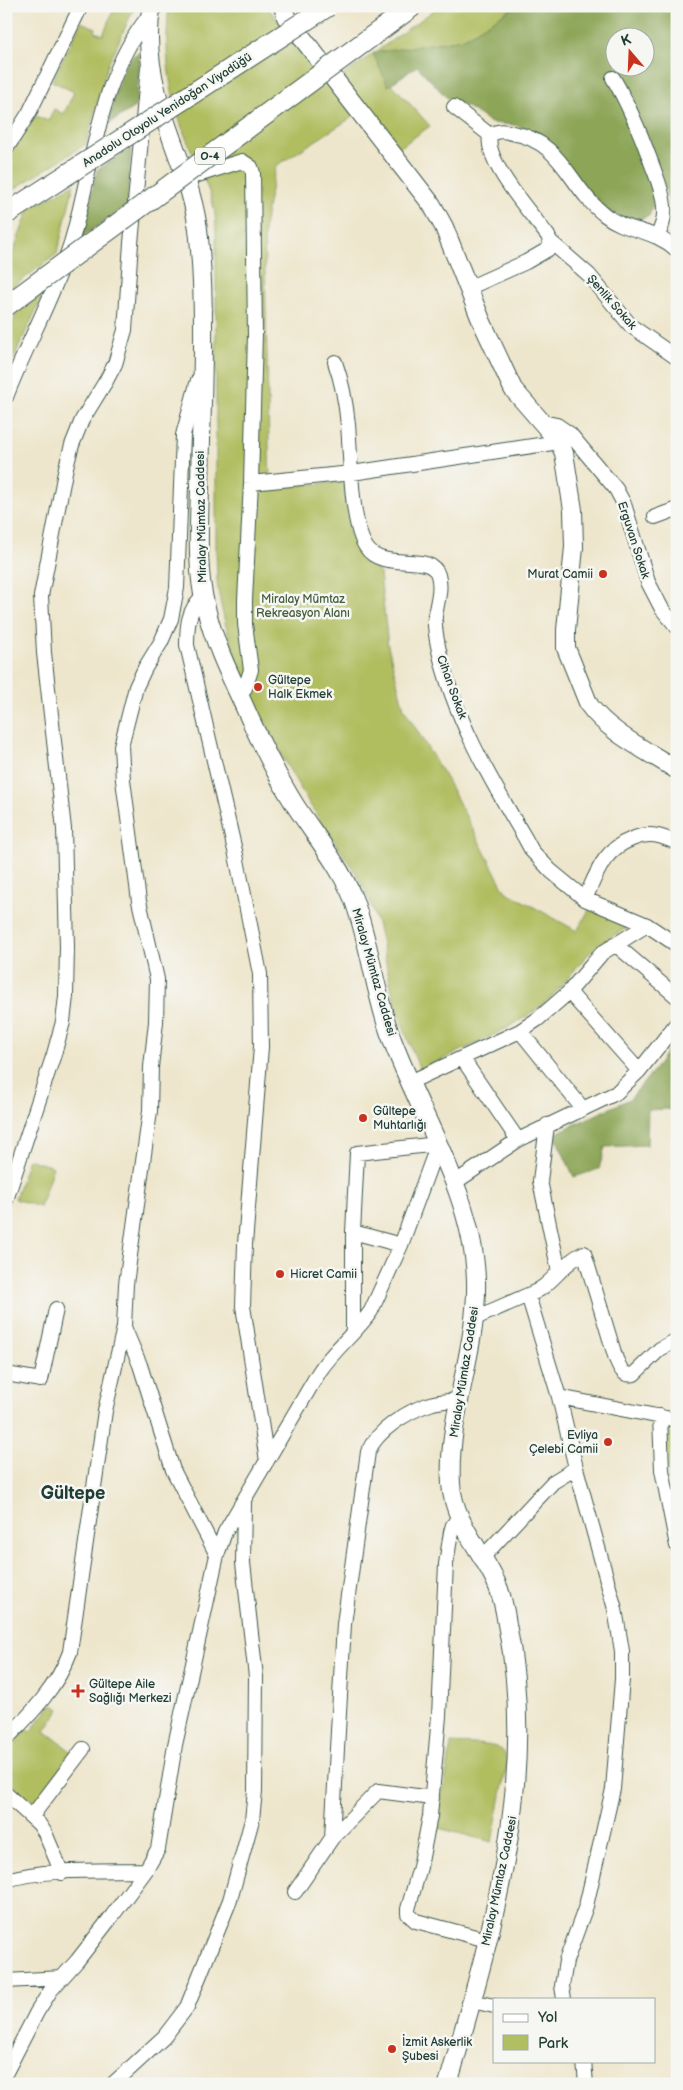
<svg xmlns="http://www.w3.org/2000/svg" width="683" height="2090" viewBox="0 0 683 2090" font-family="'Balsamiq Sans',sans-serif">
	<rect width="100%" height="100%" fill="#f6f6f2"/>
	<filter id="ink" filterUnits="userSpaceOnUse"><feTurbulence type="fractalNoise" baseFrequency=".02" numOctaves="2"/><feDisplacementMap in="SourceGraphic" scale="10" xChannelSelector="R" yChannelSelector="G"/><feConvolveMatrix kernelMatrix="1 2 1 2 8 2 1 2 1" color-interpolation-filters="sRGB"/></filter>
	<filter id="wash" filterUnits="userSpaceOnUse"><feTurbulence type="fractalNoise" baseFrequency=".0096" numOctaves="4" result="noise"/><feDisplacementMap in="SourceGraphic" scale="20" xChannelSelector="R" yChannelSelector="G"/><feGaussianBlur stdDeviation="1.12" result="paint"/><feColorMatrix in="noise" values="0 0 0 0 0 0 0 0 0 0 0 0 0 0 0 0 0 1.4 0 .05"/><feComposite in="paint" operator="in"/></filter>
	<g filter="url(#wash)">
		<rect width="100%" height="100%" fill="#eee6cc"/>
		<path fill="#b1be61" stroke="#687e4a" d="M115,6H135L108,65L86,144L6,194V158L36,116L48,121L54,109L64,114L74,92L52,81L81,22L96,28L95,32L103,35Z
			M169,6H267L304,57L354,116L276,166L267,208L264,231L270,487L344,482L350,534L380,574L388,646L404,709L447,780L505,891L577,931L590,908L633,926C620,932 607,938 596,947C576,964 563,989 541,1006C506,1033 460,1050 420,1070C410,1045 400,1021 393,995C384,958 380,920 363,886C347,856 326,831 309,803C272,741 231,666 219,595C216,580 217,565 216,550V254C216,238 217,220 213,204C206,179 192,155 183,130C168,89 164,49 169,6Z
			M440,6H516L463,39L430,45L387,86L392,84L430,126L399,148L342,76Z
			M74,184L57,254L6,292V272L29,209Z
			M44,293L9,368L6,376V341L17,312Z
			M28,1159L53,1167L40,1207L15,1199Z
			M672,1425H677V1483L670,1484C668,1466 663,1445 669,1427Z
			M52,1704L60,1709L45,1731L72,1752L34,1803L6,1779V1751L26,1729L30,1732Z
			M451,1743C463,1744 491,1743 500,1749C506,1752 506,1758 507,1764L492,1842L435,1827L447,1772Z"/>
		<path fill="#8ca557" stroke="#567146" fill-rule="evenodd" d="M516,6H677V228L660,172L623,106L654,189V204L649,216L629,221L604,209L530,131L515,125L491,123L466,106L450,101L417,66L388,86L373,53L463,39ZM616,38H646V68H616Z
			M138,53L140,56L136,106L109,124C113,105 119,60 138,53Z
			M131,149L127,206L82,237L97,170Z
			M677,1035V1113L667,1109L648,1110L647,1145L605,1147L599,1169L574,1177L554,1134L630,1099L659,1064Z"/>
	</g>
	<g filter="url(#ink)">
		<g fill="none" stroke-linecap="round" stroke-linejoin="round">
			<defs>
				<path id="minor" d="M613,78C629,105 640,132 651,162C656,176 663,191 664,206C665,217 663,226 657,236
					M454,107L490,135
					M6,149L29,113L81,6
					M188,178L242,161L251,167L253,173L255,334L251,483L245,600V624L251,670L245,688L238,693
					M551,242L589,275L631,326L677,358
					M468,288L526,262L552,247L548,236C532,214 484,162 490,135C498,130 504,131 512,133C563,141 569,188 605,215C628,233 653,228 677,250
					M335,362C342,382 346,403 348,425C351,456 350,522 366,547C382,573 431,551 438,575C442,589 437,602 435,616C434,626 436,636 438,646C452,714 490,779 525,838L532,851L551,871L585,899L647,925L677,945
					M6,397C26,345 54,296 71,243C94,166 97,80 149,16
					M542,422L557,425L570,434L616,489L624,504L648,582L662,609L677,627
					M251,483L352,473L559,442
					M655,517L677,509
					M203,596C188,610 187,625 187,645L236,855L260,974L261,1047L245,1244L243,1306L267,1461
					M585,899C597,873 603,850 632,839C650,832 660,835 677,843
					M615,944L677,997
					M569,992L639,1071
					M520,1031L583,1109
					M462,1058L518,1140
					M410,1082L520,1031L538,1019L569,992L602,953L647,925
					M547,1125L540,1181L559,1272
					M454,1183L518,1140L616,1093L639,1071L677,1023
					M6,1200L54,1054L63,1022L66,996L67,947L64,829L44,653L41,596L66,467L72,445L82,420L106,381L115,364L125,330L131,243L148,68
					M353,1232V1332
					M528,1295C552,1287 561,1263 584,1253L616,1359C620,1368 623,1377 634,1374L660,1349L677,1340
					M473,1319L528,1295L559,1397L576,1468L615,1609L622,1651V1679L613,1789L586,1906L566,1961L562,1986L564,1999
					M124,1327L140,1365L173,1470L217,1555
					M6,1374L41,1380L56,1309
					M559,1397L677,1420
					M660,1416L662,1470L677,1546
					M459,1518L453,1525L451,1532L446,1564L439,1716L430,1816L420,1867L408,1909V1914L416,1921L487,1940
					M482,1558L553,1482L576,1468
					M6,1739C31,1714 58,1686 70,1652L105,1411L124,1327L126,1284L150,1111L151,1067L156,1022L157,979L139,901L123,780L121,746L136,687L145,668L161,642L171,619L177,588L183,435L198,380
					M6,1794L39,1824L45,1833L62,1873
					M32,1816L83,1749
					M332,1838L378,1791L432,1798
					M6,1880C47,1868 104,1871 146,1870
					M295,1892L332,1838L344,1624L368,1452C377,1430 408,1411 430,1404C439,1401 449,1401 458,1400
					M6,1981L62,1978
					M472,2001L494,2006
					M584,2061L586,2084
					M6,2072L37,2012L51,1990L77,1961L112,1916L146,1870L158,1849L175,1745L217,1555L225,1532L319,1372C334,1349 356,1333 371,1311L401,1245L438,1144L357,1153L353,1232L401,1245
					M113,2084L164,2037L187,2007L230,1900L252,1820L255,1791L256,1677L243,1563L244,1502"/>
				<path id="major" d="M152,6C149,17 149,27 149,38C149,109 193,169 199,238C207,321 201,405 200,488C199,528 196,569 206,608C213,639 227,669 241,699C257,735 274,772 295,805C315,836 339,864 353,898C370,942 374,990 390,1034C419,1115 473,1191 476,1280C478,1349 447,1415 451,1484C454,1523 481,1549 496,1582C502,1595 505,1610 507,1624C539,1780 491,1935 448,2084
					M283,6L286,17L432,205L444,227L481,320L513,389L559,442L564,453L573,510L574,547L566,630V648L589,705C608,732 649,752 677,770"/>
			</defs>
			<use href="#minor" stroke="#3e564b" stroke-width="16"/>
			<use href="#major" stroke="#3e564b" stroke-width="20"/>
			<use href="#minor" stroke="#fff" stroke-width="14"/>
			<use href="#major" stroke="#fff" stroke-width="18"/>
			<defs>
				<path id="highway-bridge" d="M6,214L328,6
					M6,306L413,6"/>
			</defs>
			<use href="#highway-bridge" stroke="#3e564b" stroke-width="22" stroke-linecap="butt"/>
			<use href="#highway-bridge" stroke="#fff" stroke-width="20"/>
		</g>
	</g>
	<g fill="#c8321e" stroke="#f6f6f2" stroke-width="2">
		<circle cx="603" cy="574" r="5"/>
		<circle cx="258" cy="687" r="5"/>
		<circle cx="363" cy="1118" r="5"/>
		<circle cx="280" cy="1274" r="5"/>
		<circle cx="608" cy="1442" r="5"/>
		<path d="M75.5 1683.5h5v5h5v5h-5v5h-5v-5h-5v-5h5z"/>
		<circle cx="392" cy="2049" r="5"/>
	</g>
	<g text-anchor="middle" stroke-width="5" stroke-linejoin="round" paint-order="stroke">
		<rect fill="#f6f6f2" stroke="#60746d" stroke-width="1" x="195" y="147.5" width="30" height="17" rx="4"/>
		<g font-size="11" font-weight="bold" fill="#1f3d34">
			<text x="210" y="160">O-4</text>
		</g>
		<g font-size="12" fill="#1f3d34" stroke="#f6f6f2">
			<text transform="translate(167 110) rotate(-33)" y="4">Anadolu Otoyolu Yenidoğan Viyadüğü</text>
			<text transform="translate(612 302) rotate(49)" y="4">Şenlik Sokak</text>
			<text transform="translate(201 517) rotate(-91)" y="4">Miralay Mümtaz Caddesi</text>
			<text transform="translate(634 540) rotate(72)" y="4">Erguvan Sokak</text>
			<text transform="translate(452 687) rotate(70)" y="4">Cihan Sokak</text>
			<text transform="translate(374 972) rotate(74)" y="4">Miralay Mümtaz Caddesi</text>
			<text transform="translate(464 1372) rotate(-81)" y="4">Miralay Mümtaz Caddesi</text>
			<text transform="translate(499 1881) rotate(-78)" y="4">Miralay Mümtaz Caddesi</text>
		</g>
		<g font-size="12" fill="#1f3d34" stroke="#f6f6f2" text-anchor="start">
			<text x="593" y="578" text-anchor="end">Murat Camii</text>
			<text x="268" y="684">Gültepe<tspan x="268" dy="14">Halk Ekmek</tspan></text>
			<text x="373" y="1115">Gültepe<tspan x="373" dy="14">Muhtarlığı</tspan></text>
			<text x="290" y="1278">Hicret Camii</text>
			<text x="598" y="1439" text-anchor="end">Evliya<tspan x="598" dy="14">Çelebi Camii</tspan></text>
			<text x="89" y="1688">Gültepe Aile<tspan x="89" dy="14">Sağlığı Merkezi</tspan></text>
			<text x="402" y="2046">İzmit Askerlik<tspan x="402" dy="14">Şubesi</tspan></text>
		</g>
		<g font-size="12" fill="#445d3f" stroke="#f6f6f2">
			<text x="303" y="603">Miralay Mümtaz<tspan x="303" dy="14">Rekreasyon Alanı</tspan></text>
		</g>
		<g font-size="18" font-weight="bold" fill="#1f3d34" stroke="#f6f6f2">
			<text x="73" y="1499">Gültepe</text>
		</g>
	</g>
	<rect width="683" height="2090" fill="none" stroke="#f6f6f2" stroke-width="25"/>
	<rect x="493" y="1998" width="162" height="65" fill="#f6f6f2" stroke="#a0aca6"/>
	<rect x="503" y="2014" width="25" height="8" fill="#ffffff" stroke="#a0aca6"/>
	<text x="538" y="2022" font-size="15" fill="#1f3d34">Yol</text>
	<rect x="503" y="2035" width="25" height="15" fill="#b1be61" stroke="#a0aca6"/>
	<text x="538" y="2048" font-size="15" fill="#1f3d34">Park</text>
	<g transform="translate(630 52) rotate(341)"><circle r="24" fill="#f6f6f2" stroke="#a0aca6"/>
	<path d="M0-4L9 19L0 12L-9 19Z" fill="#c8321e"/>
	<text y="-8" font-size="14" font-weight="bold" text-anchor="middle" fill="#1f3d34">K</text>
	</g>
</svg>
